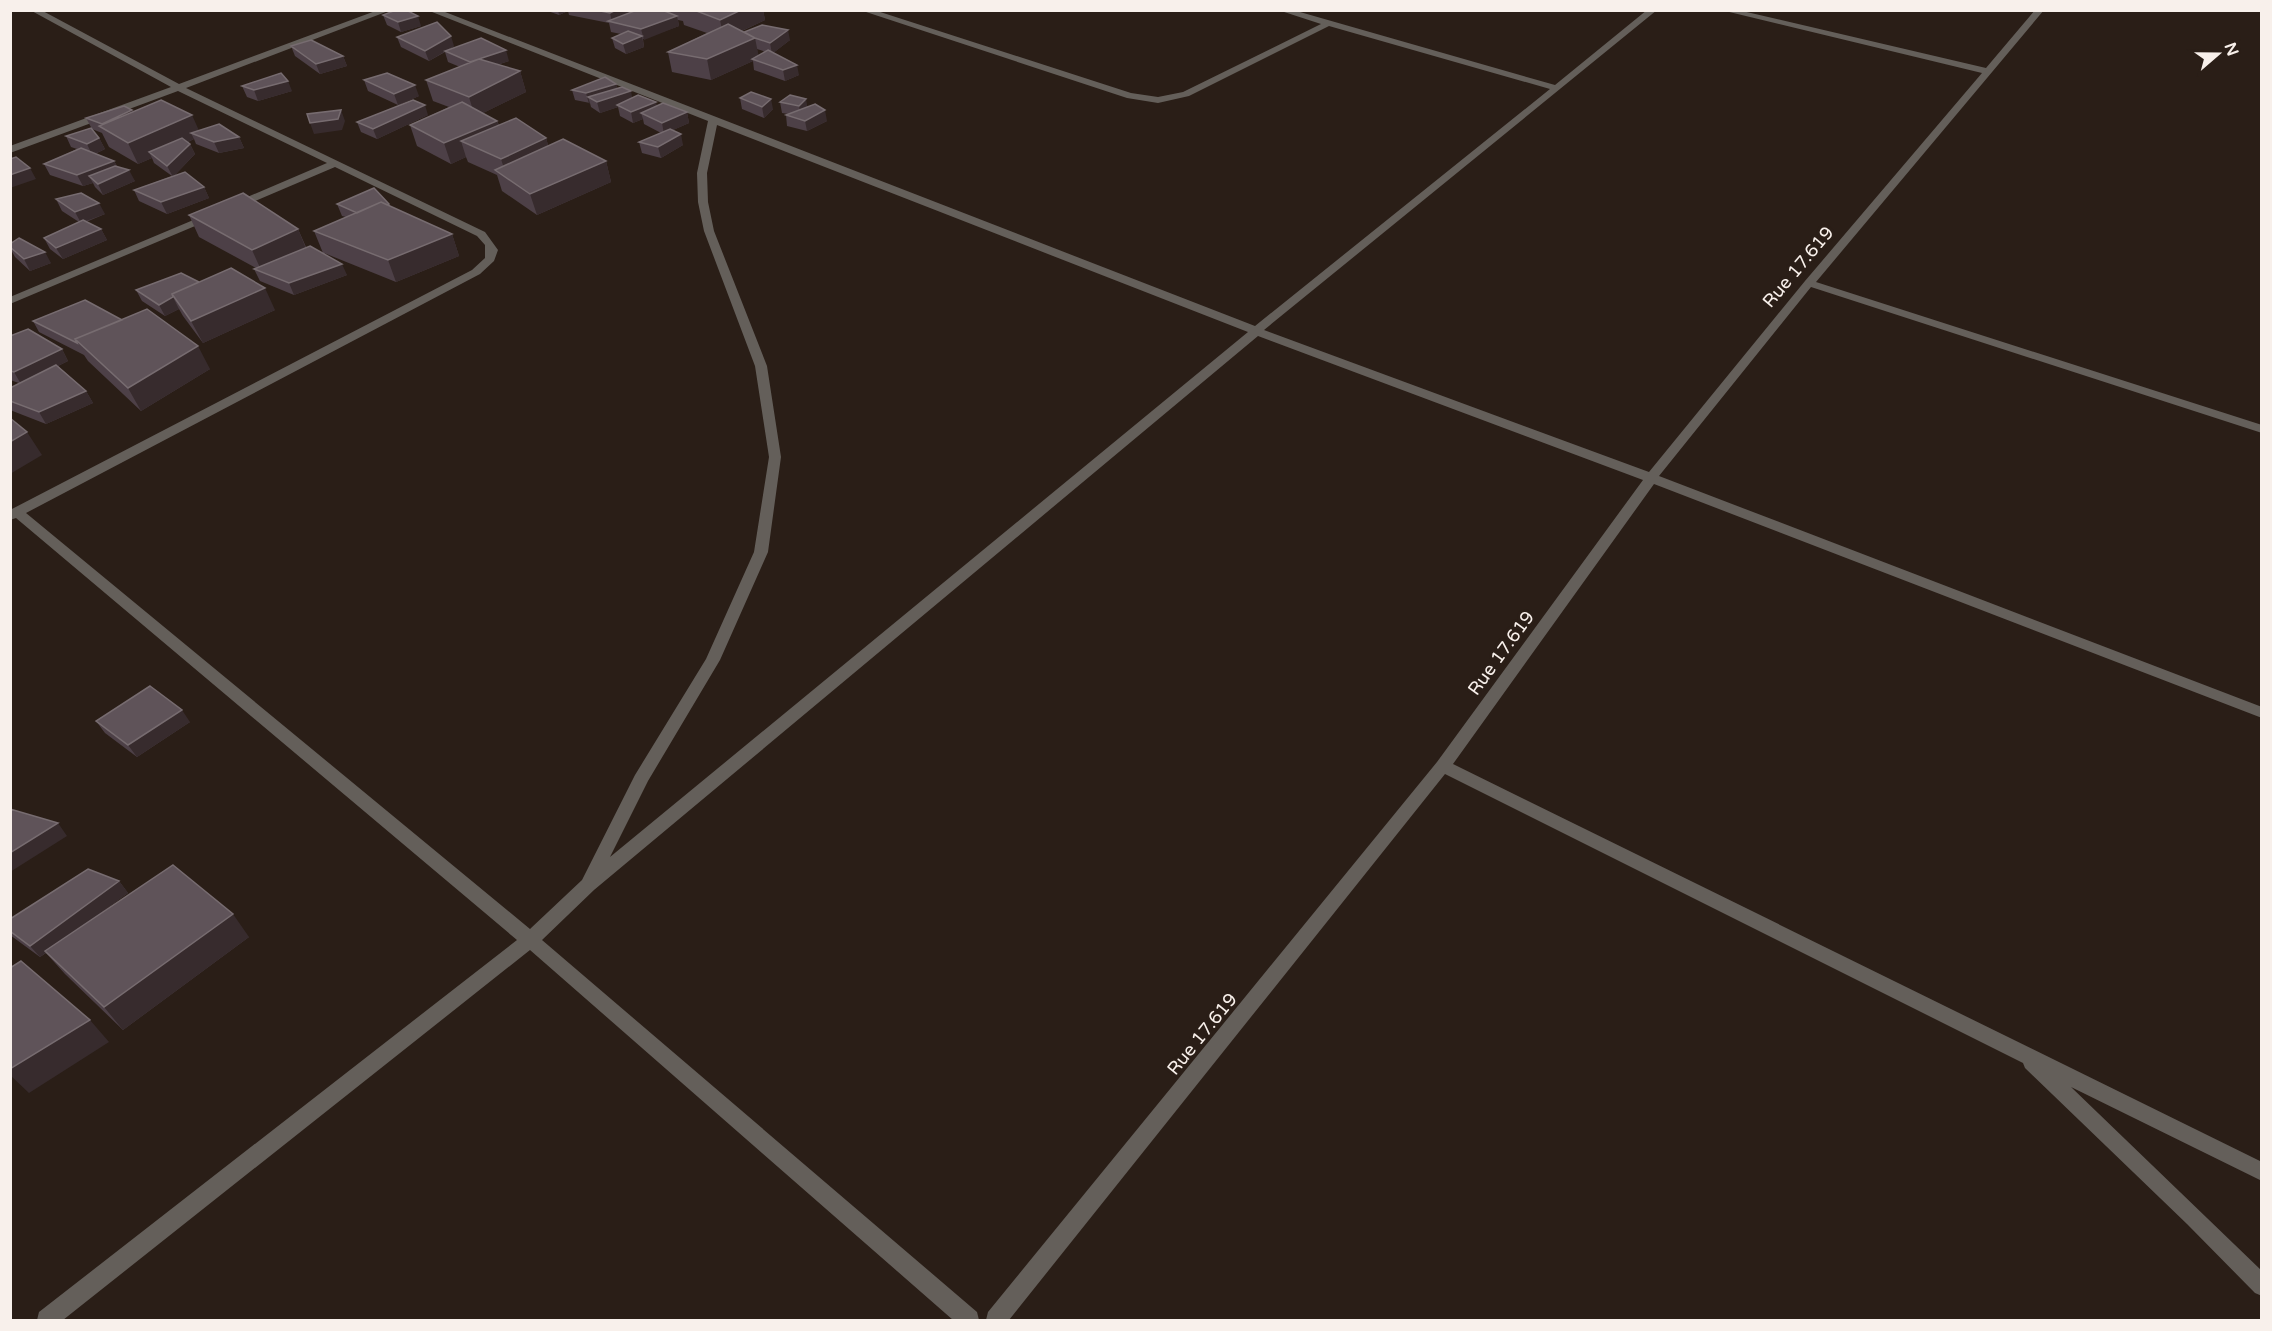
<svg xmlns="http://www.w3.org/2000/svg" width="2272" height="1331" viewBox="0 0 2272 1331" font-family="'Varela Round',sans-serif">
	<rect width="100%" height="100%" fill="#2a1e17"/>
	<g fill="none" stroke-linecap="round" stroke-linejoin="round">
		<path fill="#645f5a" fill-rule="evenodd" d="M30,10H41L179,84L378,10H391L186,88L485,232L498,250L494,261L480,274L26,513L530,929L582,880L635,775L706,659L754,552L769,457L755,366L704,231L698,202L697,173L708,121L427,10H440L1255,326L1550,89L1329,26L1189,96L1158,103L1127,98L860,10H874L1131,93L1158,97L1183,92L1321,24L1278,10H1293L1555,85L1647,10H1657L1264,330L1649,472L1805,281L1982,73L1721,10H1738L1986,68L2035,10H2044L1816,282L2262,425V433L1811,287L1659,476L2262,707V718L1654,484L1453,764L2262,1162V1181L2071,1087L2262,1271V1296L2255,1293L2187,1224L2025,1068L2023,1063L1445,774L1009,1320H986L988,1312L1437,762L1643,480L1258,336L594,890L542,940L977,1312L979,1320H953L530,950L63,1320H37L39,1312L517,940L16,518L10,520V510L472,270L485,258V245L477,236L335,167L239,208H231V204L327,163L178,91L10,153V146L171,87ZM717,125L1248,332L610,857L648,781L720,660L768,552L781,457L767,366L714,231L708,202L707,173Z
			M210,213L215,216L214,218L10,304V297Z"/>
	</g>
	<path fill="#4d4047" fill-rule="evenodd" d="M545,10H763L765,20L742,31L744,32L790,40L773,53L799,75L785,81L754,70L753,61L711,80L672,72L668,52L707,33L684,25L683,21L678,20L679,26L643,39L644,47L626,54L615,48L612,38L621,34L611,32L609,23L569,15L568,11L559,15ZM757,49L766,52L758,56Z
		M383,15L421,26L401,32L387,25Z
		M397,37L454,46L447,51L509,61L497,65L520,71L526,92L483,113L497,121L499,125L546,138L548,145L606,161L611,182L537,215L502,191L497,175L468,162L466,157L451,164L417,146L410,125L449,107L433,101L426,80L460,67L448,62L445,52L429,61L401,47Z
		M291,46L343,56L347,66L320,74L295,56Z
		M364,80L419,96L398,105L368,91Z
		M616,84L617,88L632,98L657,106L687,112L689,123L673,130L683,145L661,158L642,153L639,142L661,133L644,124L643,119L633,123L620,116L618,107L600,113L591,107L590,103L575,100L572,90Z
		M242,86L292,91L258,101L247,97Z
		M740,98L773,109L764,118L742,109Z
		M780,102L807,107L827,121L807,131L787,126L786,115L788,114L782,113Z
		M133,112L199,131L239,137L244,148L219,153L196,144L194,139L188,142L190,144L195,154L174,176L204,187L209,198L167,214L139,201L134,190L172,176L154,163L152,158L138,164L109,147L102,133L92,129L86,118Z
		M428,115L377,139L361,132L357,122Z
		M66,136L99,138L105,149L95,154L114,161L117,166L135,181L103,195L95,187L93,183L83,186L50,175L44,164L77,149L71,147Z
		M56,199L105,214L86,222L101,229L107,240L63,259L50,249L44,238L79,222L62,211Z
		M337,204H389L390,206L452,234L459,256L396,282L324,253L347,275L294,295L260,281L254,269L256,268L199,237L189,215L298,229L306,247L323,253L314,231L346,217L342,216Z
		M10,244L51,263L30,271L15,257L10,248Z
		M199,282L275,310L203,343L183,316L179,309L165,316L142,301L136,290Z
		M33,321L210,369L141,411L88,361L84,355L39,332Z
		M10,336L62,349L68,361L58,366L86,391L93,403L46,424L10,410V388L19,383L10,380Z
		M96,721L190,722L137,757L105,733Z
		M119,881L128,893L99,914L249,937L123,1030L65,974L46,953L40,957L10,935V919Z"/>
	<path fill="#372b2d" d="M558,10H568V11L559,15Z
		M616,10H638L612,22L610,13Z
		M741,10H763L765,20L724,39L720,20Z
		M418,16L421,26L401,32L398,22Z
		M677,16L679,26L644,40L641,29Z
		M788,30L790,40L772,54L770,43Z
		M451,36L454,46L429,61L425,51Z
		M642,36L644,47L626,54L623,44Z
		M755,38L759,58L752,59L753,61L711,80L707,59Z
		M506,50L509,61L474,72L470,62Z
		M343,56L347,66L320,74L316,64Z
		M797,65L799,75L785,81L783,70Z
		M520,71L526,92L475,117L469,97Z
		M288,81L292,91L258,101L254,90Z
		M616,84L619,94L588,97L590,103L589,104L586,93Z
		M415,85L419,96L398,105L394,94Z
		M631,91L633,102L617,105L618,107L600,113L597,102Z
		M771,99L773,109L764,118L762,107Z
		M806,99L808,110L801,117L799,106Z
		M656,102L659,112L641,113L643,119L633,123L631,112Z
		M425,105L428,115L377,139L373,129Z
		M132,110L138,120L110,133L102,124Z
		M341,110L345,121L342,130L314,134L310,123Z
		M825,110L827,121L807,131L805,121Z
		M687,112L689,123L664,134L662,123Z
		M192,115L201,135L191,133L194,139L155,157L149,152L152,158L138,164L128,143Z
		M497,121L504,141H461L466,157L451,164L444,143Z
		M681,134L683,145L661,158L658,147Z
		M239,137L244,148L219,153L214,142Z
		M99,138L105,149L92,155L87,144Z
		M546,138L552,159L507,178L501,159Z
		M190,144L195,154L173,177L167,166Z
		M114,161L120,172L89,176L93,183L83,186L77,175Z
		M606,161L611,182L537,215L530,194Z
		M30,168L36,179L10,188V175Z
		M129,170L135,181L103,195L98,184Z
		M204,187L209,198L167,214L161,202Z
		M99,203L105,214L81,223L75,212Z
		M101,229L107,240L63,259L56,248Z
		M298,229L307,251L262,272L252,250Z
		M452,234L459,256L396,282L388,260Z
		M45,252L51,263L30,271L24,259Z
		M342,264L347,275L294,295L289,283Z
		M265,288L275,310L203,343L191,321Z
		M173,297L179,309L165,316L159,305Z
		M198,346L210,369L141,411L128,388Z
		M62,349L68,361L21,384L14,372Z
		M86,391L93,403L46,424L39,412Z
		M27,432L42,455L10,474V442Z
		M182,710L190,722L137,757L128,745Z
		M58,823L67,836L10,872V853Z
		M119,881L128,893L40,957L30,946Z
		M233,914L249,937L123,1030L104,1007Z
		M90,1020L109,1042L29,1093L10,1075V1069Z"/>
	<path fill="#5f5359" stroke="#776c70" stroke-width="1.5" d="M396,10H406L418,16L398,22L383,15Z
		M596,10H616L610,13Z
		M637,10H662L677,16L641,29L608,21Z
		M694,10H741L720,20Z
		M437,22L451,36L425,51L397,37Z
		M728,24L755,38L707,59L668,52Z
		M762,25L788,30L770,43L755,38L744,32Z
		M628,31L642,36L623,44L612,38Z
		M481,38L506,50L470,62L445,51Z
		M311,40L343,56L316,64L291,46Z
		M768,50L797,65L783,70L752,59Z
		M479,59L520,71L469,97L426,80Z
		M281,73L288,81L254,90L242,86Z
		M387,73L415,85L394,94L364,80Z
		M605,77L616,84L586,93L572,90Z
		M622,87L631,91L597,102L588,97Z
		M751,92L771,99L762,107L740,98Z
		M638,95L656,102L631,112L617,105Z
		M790,95L806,99L799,106L780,102Z
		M161,100L192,115L128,143L99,126Z
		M413,100L425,105L373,129L357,122Z
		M462,102L497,121L444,143L410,125Z
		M663,103L687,112L662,123L641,113Z
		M815,104L825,110L805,121L786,115Z
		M124,106L132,110L102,124L86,118Z
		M341,110L338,119L310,123L307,114Z
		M516,118L546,138L501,159L461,141Z
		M219,124L239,137L214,142L191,133Z
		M91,128L99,138L87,144L66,136Z
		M670,129L681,134L658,147L639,142Z
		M182,138L190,144L167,166L149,152Z
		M563,139L606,161L530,194L495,170Z
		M81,148L114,161L77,175L44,164Z
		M16,157L30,168L10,175V159Z
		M115,166L129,170L98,184L89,176Z
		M185,172L204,187L161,202L134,190Z
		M374,188L389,204L387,205L381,202L357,213L337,204Z
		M81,193L99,203L75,212L56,199Z
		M243,193L298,229L252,250L189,215Z
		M381,202L452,234L388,260L314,231Z
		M83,220L101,229L56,248L44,238Z
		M19,238L45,252L24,259L10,247V244Z
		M310,246L342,264L289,283L254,269Z
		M231,268L265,288L191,321L172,294Z
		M181,273L199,282L172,294L173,297L159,305L136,290Z
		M85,300L122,320L75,339L77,343L33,321Z
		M147,309L198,346L128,388L75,339Z
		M28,329L62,349L14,372L10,371V336Z
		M56,365L86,391L39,412L10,401V388Z
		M10,418L27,432L10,442Z
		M150,686L182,710L128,745L96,721Z
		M10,809L58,823L10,853Z
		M173,865L233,914L104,1007L45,951Z
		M88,869L119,881L30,946L10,931V919Z
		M21,961L90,1020L10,1069V968Z"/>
	<g text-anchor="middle" stroke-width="6" stroke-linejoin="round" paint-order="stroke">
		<g font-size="18" fill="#f8f0eb" stroke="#2a1e17">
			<text transform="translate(1798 267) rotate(-50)" y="6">Rue 17.619</text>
			<text transform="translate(1501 653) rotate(-54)" y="6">Rue 17.619</text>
			<text transform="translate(1202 1034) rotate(-51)" y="6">Rue 17.619</text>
		</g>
	</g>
	<rect width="2272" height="1331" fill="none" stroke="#f8f0eb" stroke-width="24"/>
	<g transform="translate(2218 54) rotate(70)" stroke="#2a1e17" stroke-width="4.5" paint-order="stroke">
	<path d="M0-4.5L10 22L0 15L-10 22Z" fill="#f8f0eb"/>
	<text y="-9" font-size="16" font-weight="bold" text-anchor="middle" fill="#f8f0eb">N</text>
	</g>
</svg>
